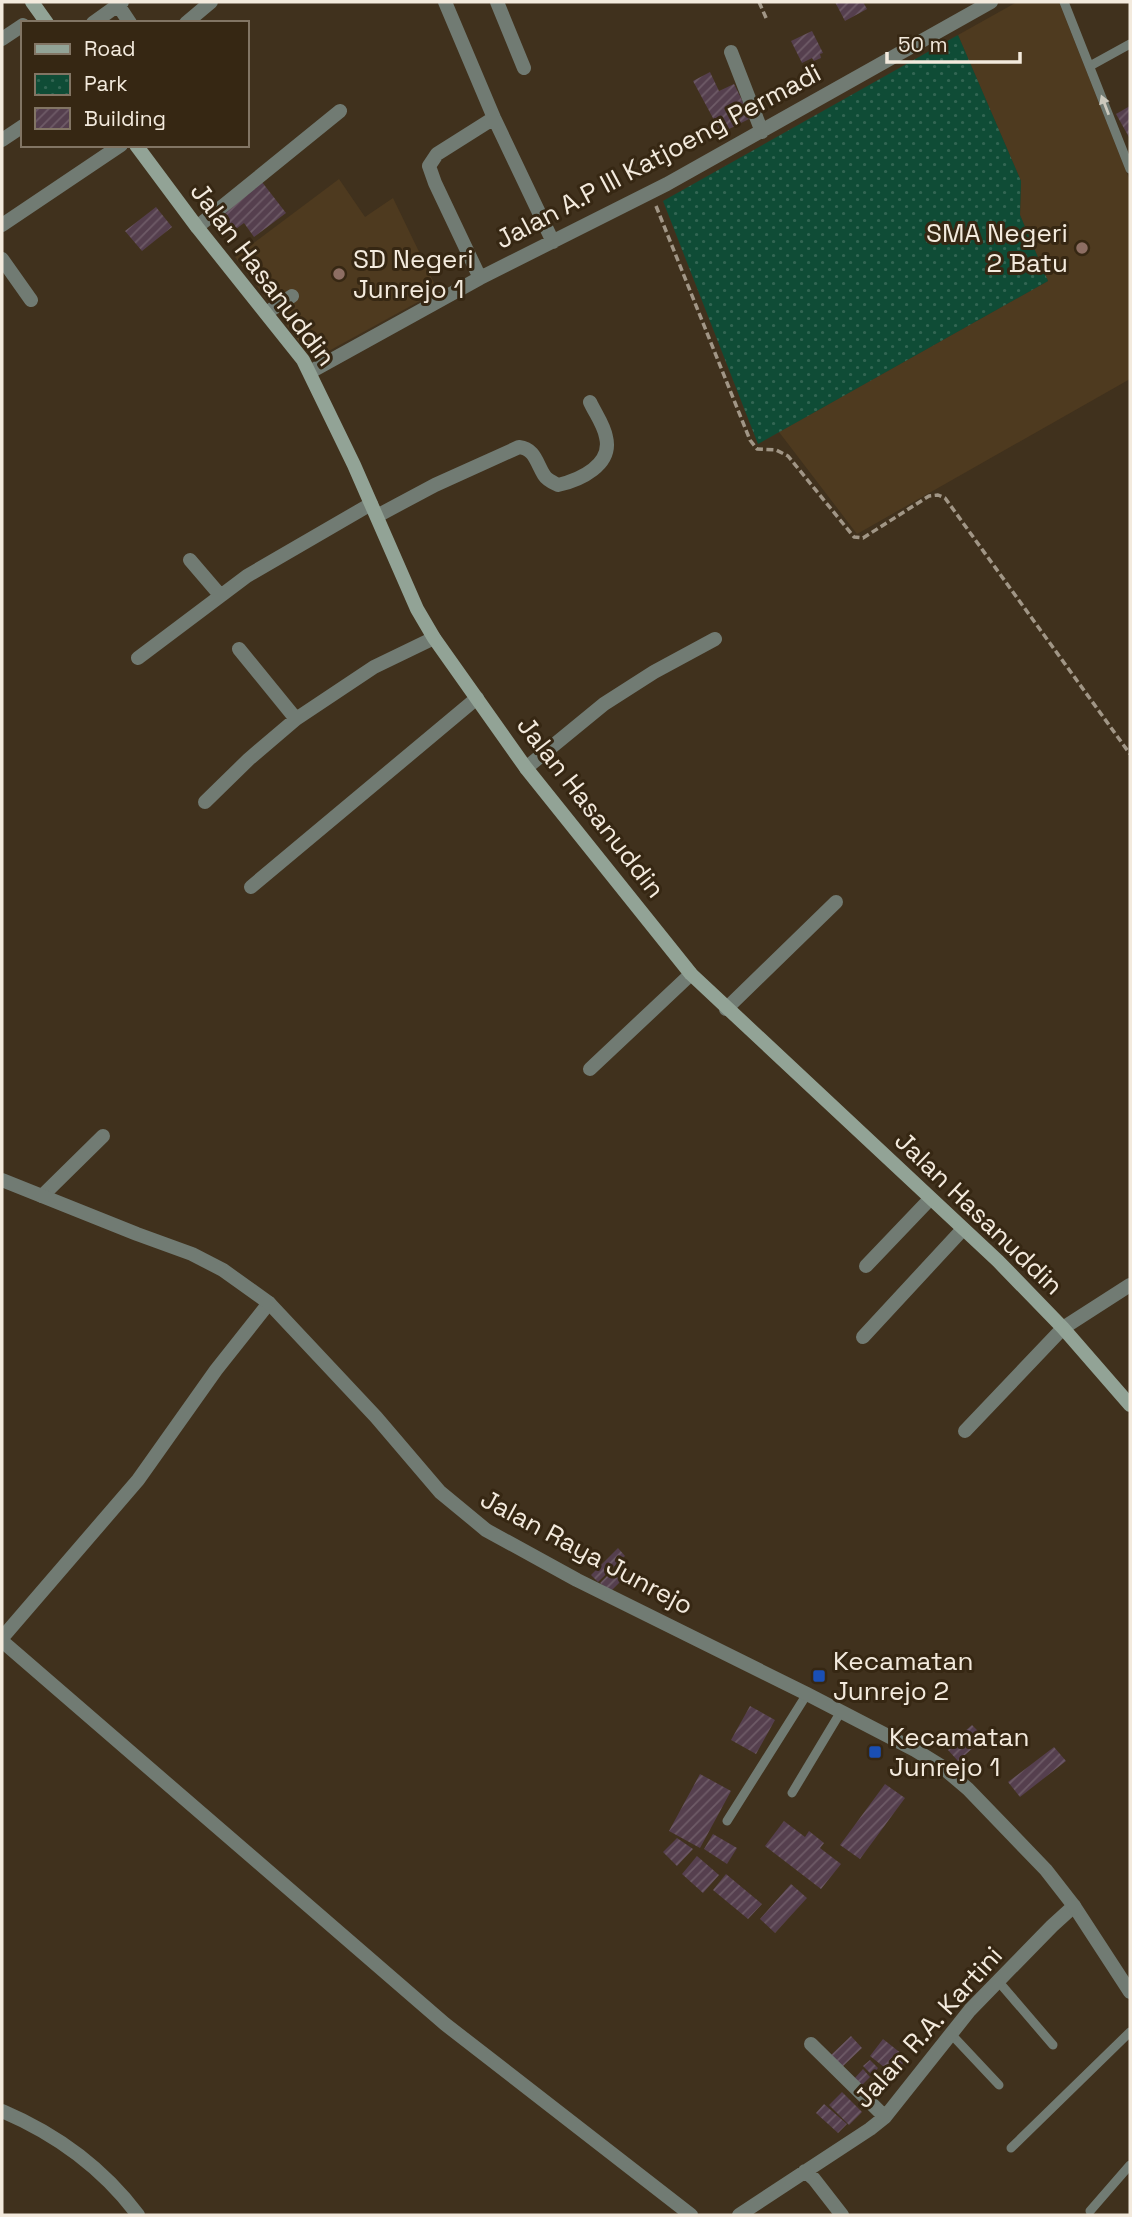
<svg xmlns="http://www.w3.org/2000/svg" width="1132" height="2217" viewBox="0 0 1132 2217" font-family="'Space Grotesk',sans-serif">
	<defs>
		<pattern id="park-dots" width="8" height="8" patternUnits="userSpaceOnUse" patternTransform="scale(1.75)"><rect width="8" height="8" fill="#0f4c36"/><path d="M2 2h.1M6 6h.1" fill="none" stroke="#326653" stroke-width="1.8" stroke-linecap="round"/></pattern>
		<pattern id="building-hatch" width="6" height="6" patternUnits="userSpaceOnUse" patternTransform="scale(1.75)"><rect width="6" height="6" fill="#553f4e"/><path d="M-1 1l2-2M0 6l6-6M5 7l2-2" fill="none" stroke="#6e5b67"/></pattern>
	</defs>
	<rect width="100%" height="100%" fill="#40311d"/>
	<path fill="#4e3a1f" d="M1017,2H1059L1130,181V379L857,534L779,432L1048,281L1020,215L1021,181L958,35Z
		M339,179L365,217L393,198L438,291L316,358L309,355L235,257Z"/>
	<path fill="url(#park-dots)" d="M958,35L1021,181L1020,215L1048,281L758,444L663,201Z"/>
	<path fill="url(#building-hatch)" d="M835,2H863L867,9L845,21Z
		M812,31L823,53L820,54L821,58L814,61L812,58L802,63L791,41Z
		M710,72L719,91L734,84L751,118L721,133L693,81Z
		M1130,106V139L1116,114Z
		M262,182L286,213L254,237L244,223L229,234L216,217Z
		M156,207L172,227L142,251L125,231Z
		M618,1548L625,1556L598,1582L591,1575Z
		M613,1570L623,1579L610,1592L600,1583Z
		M750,1706L775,1720L756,1754L731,1740Z
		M972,1725L984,1737L976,1745L964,1732Z
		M963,1735L974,1747L958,1761L948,1750Z
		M1054,1747L1066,1761L1020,1797L1008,1782Z
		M700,1774L731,1791L700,1848L669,1831Z
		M885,1784L905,1798L860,1859L840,1845Z
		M784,1821L805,1837L809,1831L824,1843L820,1848L841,1864L821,1889L765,1846Z
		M713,1834L737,1848L727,1864L704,1849Z
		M677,1838L693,1849L677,1866L663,1852Z
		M697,1856L719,1875L703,1893L682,1874Z
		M726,1874L762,1904L748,1919L713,1890Z
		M791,1884L807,1898L775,1933L760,1919Z
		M851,2036L862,2048L841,2068L830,2056Z
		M883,2039L907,2058L894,2075L870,2056Z
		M870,2060L878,2068L872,2075L863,2066Z
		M863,2069L870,2077L861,2086L854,2079Z
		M842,2092L862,2112L849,2125L829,2105Z
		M824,2104L847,2124L838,2133L816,2113Z"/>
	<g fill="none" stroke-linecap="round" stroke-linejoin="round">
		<path stroke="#a19686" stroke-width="3.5" stroke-dasharray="7 3.5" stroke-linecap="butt" d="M759,2L767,20
			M656,206L750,440L757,449L776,450L788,456L854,537L863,538L929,496L938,495L945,498L1130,754"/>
		<path stroke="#717b73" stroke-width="9" d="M1064,2L1130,169
			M1090,66L1130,44
			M792,1793L840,1713
			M727,1821L807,1694
			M998,1981L1053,2045
			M951,2034L999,2085
			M1011,2148L1130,2032
			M1090,2211L1130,2165"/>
		<path stroke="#717b73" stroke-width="14" d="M122,2L118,5L130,23
			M445,2L494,118L553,242
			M497,2L524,68
			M93,23L118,5
			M186,23L211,2
			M2,39L23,25
			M731,52L762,132
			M2,140L23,126
			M2,225L121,145
			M197,227L340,111
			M2,259L31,300
			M480,278L435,183L429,166L437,154L494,118
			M266,313L292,296
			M310,372L480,278L667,184L991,2
			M377,516L435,485L519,447C535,449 536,462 544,475C547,480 552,482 558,485C580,480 613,465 606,437C604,425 595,413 590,402
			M190,560L220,595
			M239,649L296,719L374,667L434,638
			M138,658L247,576L371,504
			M526,768L604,704L654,672L715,639
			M205,802L249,759L296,719
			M251,887L477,698
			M726,1009L836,902
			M590,1069L691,974
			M42,1196L103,1136
			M866,1266L930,1199
			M863,1337L963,1229
			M965,1431L1063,1328L1130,1285
			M2,1638L138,1480L216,1370L269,1303
			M2,1641L445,2024L691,2215
			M811,2044L885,2117
			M2,2111C56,2134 102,2167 138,2215
			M805,2171L814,2179L842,2215
			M739,2215L870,2129L885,2117L970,2010L1052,1926L1074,1906"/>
		<path stroke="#717b73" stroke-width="14" d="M2,1180L137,1234L192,1254L223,1270L269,1303L376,1417L440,1492L486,1530L577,1580L807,1694L915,1750L941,1766L968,1789L1046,1870L1074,1906L1130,1992"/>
		<path stroke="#92a396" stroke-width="14" d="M32,2L47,23
			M136,145L197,227L303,360L354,465L417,609L434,638L526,768L691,974L998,1261L1063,1328L1130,1405"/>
	</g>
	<defs><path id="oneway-solid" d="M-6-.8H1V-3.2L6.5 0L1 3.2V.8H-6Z" transform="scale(1.75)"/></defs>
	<use fill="#ccc9bd" href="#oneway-solid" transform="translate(1105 105) rotate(-111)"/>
	<g fill="#8d6e63" stroke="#362713" stroke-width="2.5">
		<circle cx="1082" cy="248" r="7"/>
		<circle cx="339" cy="274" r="7"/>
	</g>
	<g fill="#1a4fb4" stroke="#362713" stroke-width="2.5">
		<rect x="812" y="1669" width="14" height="14" rx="3.5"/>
		<rect x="868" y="1745" width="14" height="14" rx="3.5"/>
	</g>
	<g text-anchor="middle" stroke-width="6" stroke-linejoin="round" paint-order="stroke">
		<g font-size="26" fill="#f3eadd" stroke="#362713">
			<text transform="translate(658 156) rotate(-28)" y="9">Jalan A.P III Katjoeng Permadi</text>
			<text transform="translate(263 274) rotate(53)" y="9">Jalan Hasanuddin</text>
			<text transform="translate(591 807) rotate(52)" y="9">Jalan Hasanuddin</text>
			<text transform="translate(979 1213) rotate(44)" y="9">Jalan Hasanuddin</text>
			<text transform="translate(587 1552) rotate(28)" y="9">Jalan Raya Junrejo</text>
			<text transform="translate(928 2027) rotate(-48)" y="9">Jalan R.A. Kartini</text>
		</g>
		<g font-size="26" fill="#f3eadd" stroke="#362713" text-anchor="start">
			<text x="1068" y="242" text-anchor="end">SMA Negeri<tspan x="1068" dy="30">2 Batu</tspan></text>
			<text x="353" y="268">SD Negeri<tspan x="353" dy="30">Junrejo 1</tspan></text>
			<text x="833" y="1670">Kecamatan<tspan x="833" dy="30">Junrejo 2</tspan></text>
			<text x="889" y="1746">Kecamatan<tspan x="889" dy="30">Junrejo 1</tspan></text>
		</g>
	</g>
	<rect width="1132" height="2217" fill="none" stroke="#f3eadd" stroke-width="7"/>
	<rect x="21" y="21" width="228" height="126" fill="#362713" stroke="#827564" stroke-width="2"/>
	<rect x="35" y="44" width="35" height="10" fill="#92a396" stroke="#827564" stroke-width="2"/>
	<text x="84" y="56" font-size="21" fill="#f3eadd">Road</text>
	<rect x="35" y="74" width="35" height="21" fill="url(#park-dots)" stroke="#827564" stroke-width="2"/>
	<text x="84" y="91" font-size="21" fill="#f3eadd">Park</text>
	<rect x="35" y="108" width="35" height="21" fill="url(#building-hatch)" stroke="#827564" stroke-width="2"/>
	<text x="84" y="126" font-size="21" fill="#f3eadd">Building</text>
	<path d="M887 52v10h133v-10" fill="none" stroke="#f3eadd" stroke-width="3.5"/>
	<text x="898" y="52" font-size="21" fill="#f3eadd" stroke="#362713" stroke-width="5" paint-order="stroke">50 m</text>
</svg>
